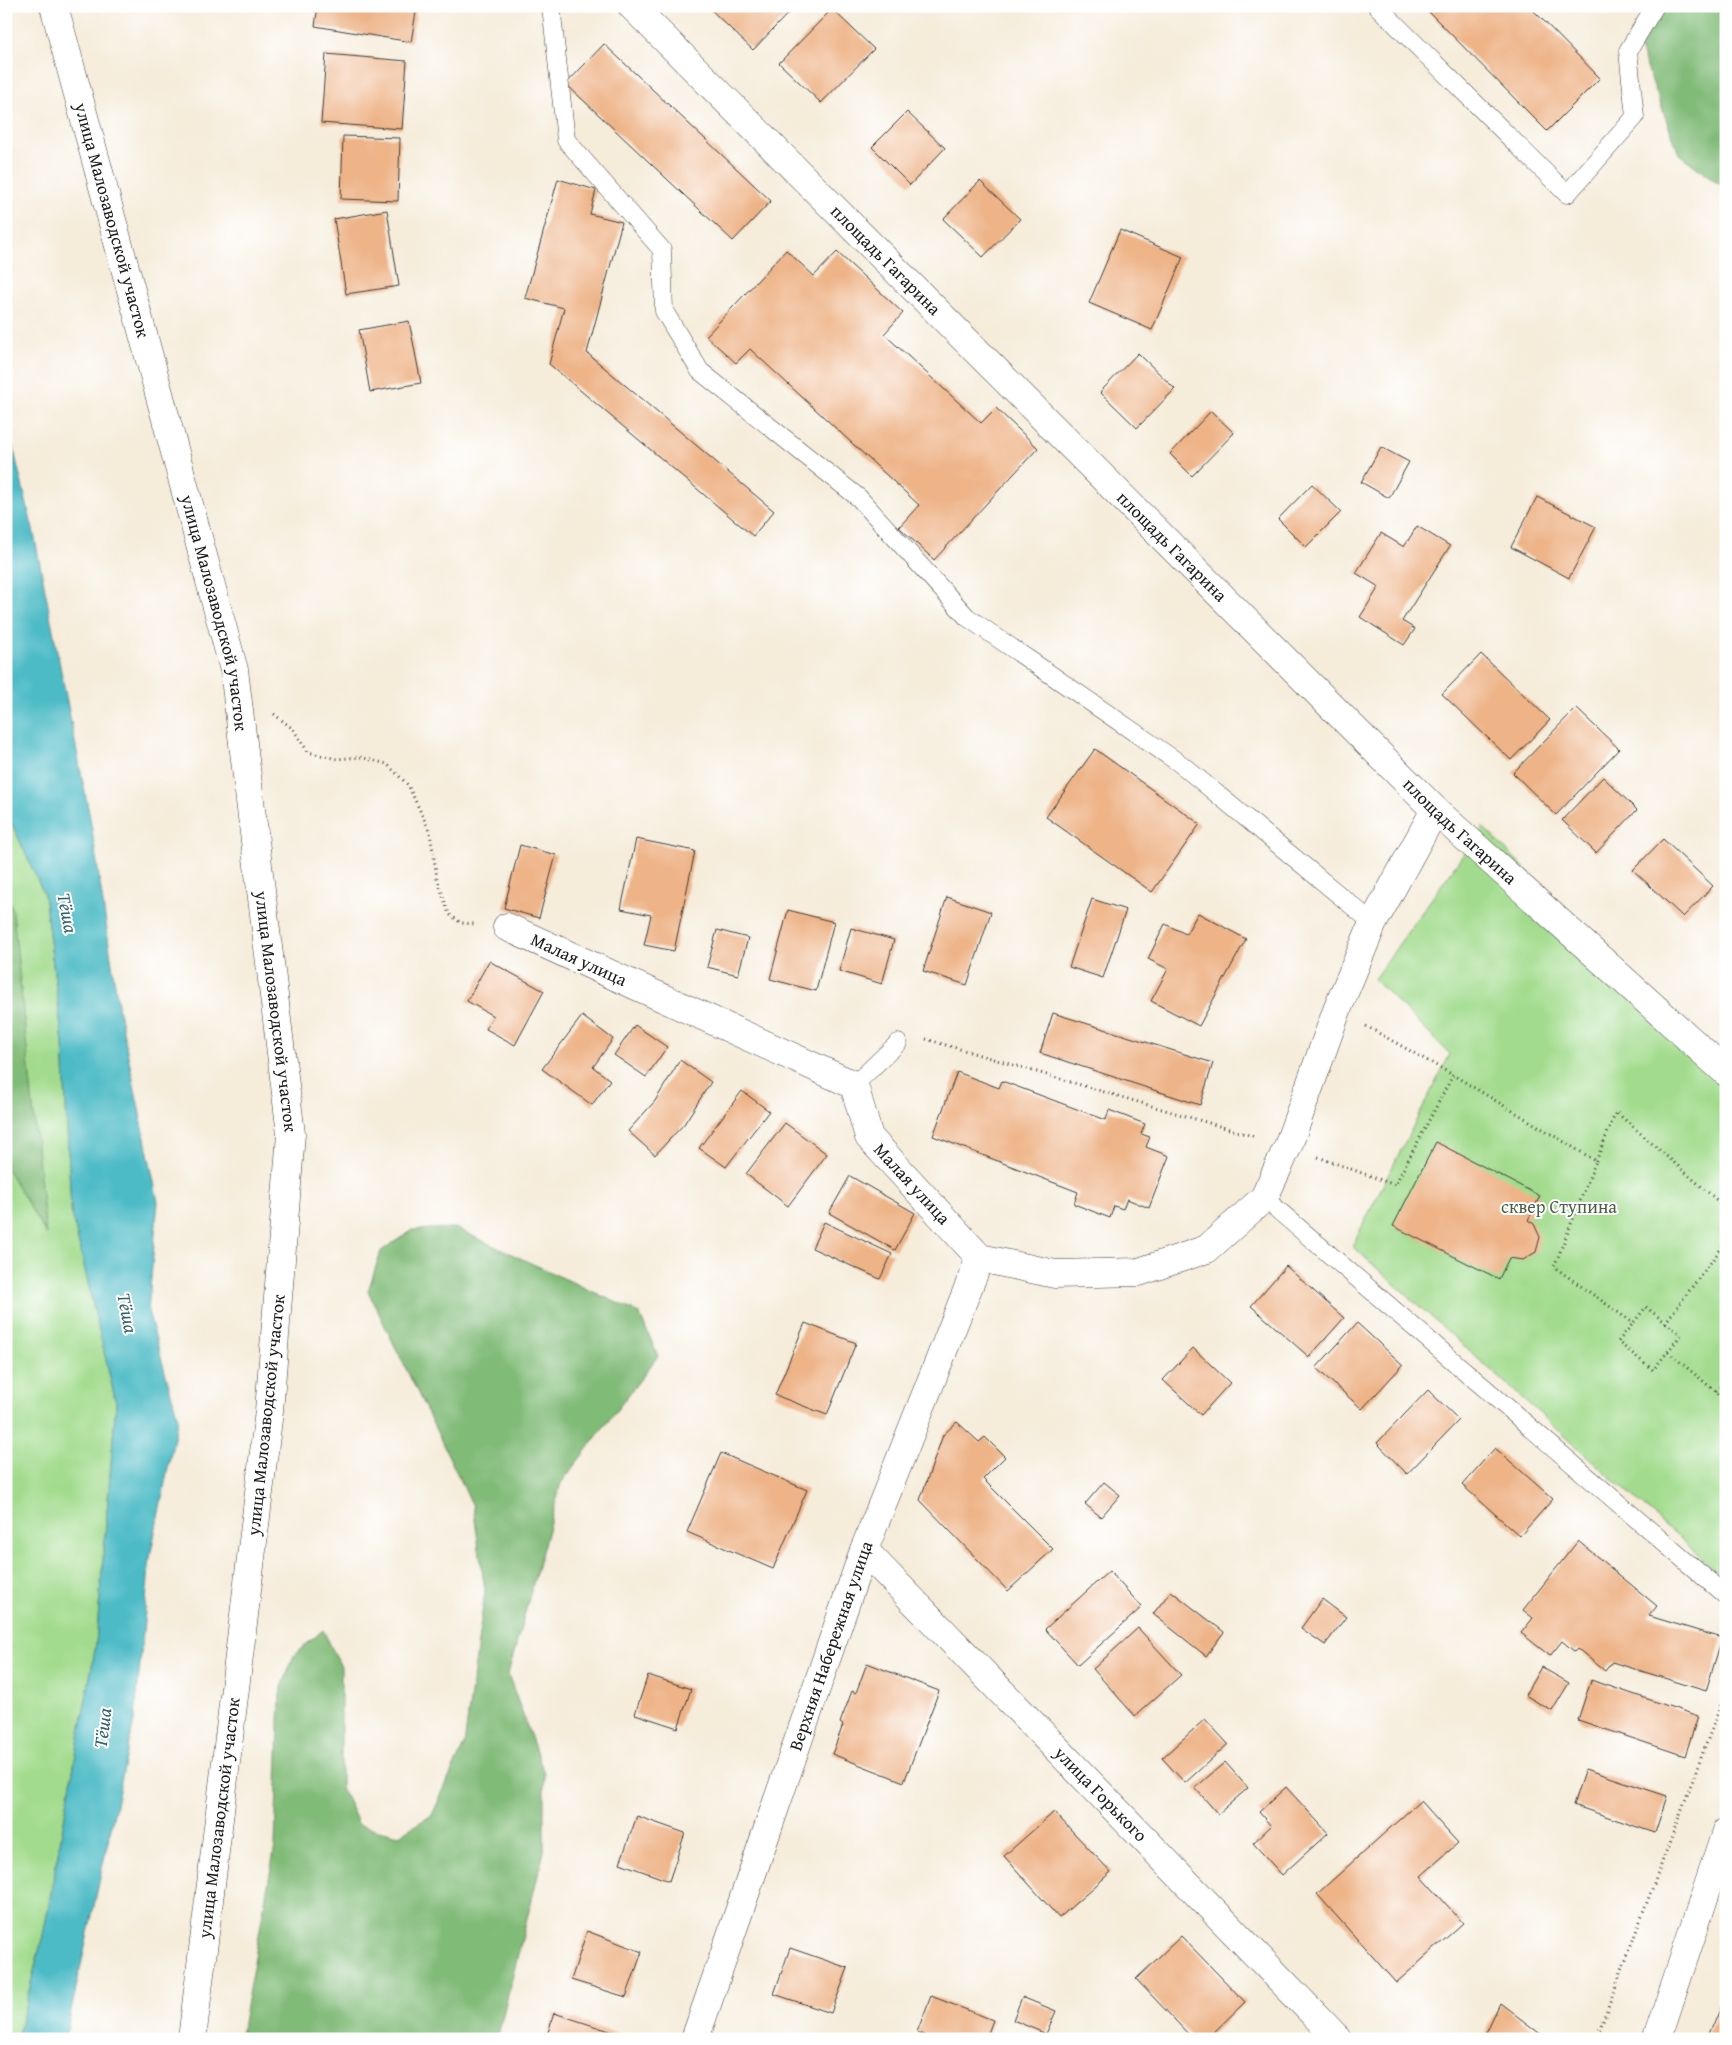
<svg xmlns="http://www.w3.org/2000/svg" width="1732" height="2045" viewBox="0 0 1732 2045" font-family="'Gentium Book Plus',serif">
	<rect width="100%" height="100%" fill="#fff"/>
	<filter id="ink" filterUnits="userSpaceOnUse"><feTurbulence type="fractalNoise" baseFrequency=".02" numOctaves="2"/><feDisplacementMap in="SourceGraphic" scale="10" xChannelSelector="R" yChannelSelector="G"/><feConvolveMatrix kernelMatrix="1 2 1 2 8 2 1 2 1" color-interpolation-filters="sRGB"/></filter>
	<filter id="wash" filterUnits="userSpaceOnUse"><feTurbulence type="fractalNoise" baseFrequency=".0096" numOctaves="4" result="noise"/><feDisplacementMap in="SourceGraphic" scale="20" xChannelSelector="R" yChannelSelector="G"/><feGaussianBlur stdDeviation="1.12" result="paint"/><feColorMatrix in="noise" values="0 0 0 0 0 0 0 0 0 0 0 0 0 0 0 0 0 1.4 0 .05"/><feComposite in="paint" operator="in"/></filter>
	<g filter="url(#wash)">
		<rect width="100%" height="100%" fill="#f5ecda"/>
		<path fill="#a2db8d" stroke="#5f7c54" d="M6,811L44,894L63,1043L71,1210L116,1403L96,1644L44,1931L17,2039H6Z
			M1483,827L1726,1068V1580L1352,1246L1450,1054L1374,979Z"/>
		<path fill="#81bb78" stroke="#4e6c4a" d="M1663,6H1726V189L1679,154L1636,38Z
			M6,890L13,912L46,1234L6,1167Z
			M455,1228L639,1313L658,1356L561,1483L508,1674L544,1773V1851L497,2039H240L275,1846L280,1693L294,1655L323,1630L341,1667V1787L359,1825L399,1835L432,1815L464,1745L485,1591L473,1506L368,1291L381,1251L412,1230Z"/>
		<path fill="#4dbbc6" stroke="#346c71" d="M6,418L34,534L91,823L119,1011L158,1202L148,1311L178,1418L150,1557L135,1717L65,2039H17L44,1931L96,1644L116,1403L71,1210L63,1043L44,894L6,811Z"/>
		<g id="blocks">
			<path fill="#eeb488" d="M318,6H417L411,42L315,26Z
				M707,6H795L753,50Z
				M1423,6H1529L1600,78L1547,131Z
				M832,9L874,49L821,103L779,63Z
				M604,44L771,201L733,241L566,84Z
				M326,54L407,61L402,129L321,123Z
				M907,112L945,148L910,185L872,147Z
				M343,136L400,138L398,201L341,199Z
				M558,179L596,190L590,214L622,222L587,353L774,511L753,536L549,364L564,308L525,298Z
				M980,181L1020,219L983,257L943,219Z
				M387,210L399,286L346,294L334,219Z
				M1120,230L1183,257L1152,330L1089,303Z
				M786,250L814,276L837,252L903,313L884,334L981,423L996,408L1038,448L934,560L899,527L919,505L750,349L736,363L706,336Z
				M409,321L421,383L370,392L359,330Z
				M1138,353L1175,389L1137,428L1100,392Z
				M1211,411L1234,433L1192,476L1170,454Z
				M1381,447L1409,462L1389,498L1361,482Z
				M1312,484L1341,512L1306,547L1278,519Z
				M1537,497L1596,527L1569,578L1511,547Z
				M1417,526L1450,546L1402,621L1415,629L1404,645L1360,617L1379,587L1356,573L1381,533L1404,547Z
				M1481,654L1550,720L1511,760L1442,694Z
				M1576,708L1619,749L1556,815L1513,773Z
				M1095,749L1200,824L1152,892L1046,817Z
				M1603,777L1637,810L1596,853L1562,820Z
				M636,839L695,851L674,951L644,945L651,915L621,909Z
				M1663,839L1713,886L1683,917L1633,870Z
				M520,845L556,855L539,918L504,908Z
				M947,897L991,912L967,985L923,971Z
				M1092,899L1126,910L1103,978L1069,967Z
				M788,910L834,922L816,991L770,979Z
				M1198,913L1246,939L1199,1026L1151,1001L1168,969L1148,959L1165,924L1186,934Z
				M851,928L894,940L882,984L839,971Z
				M717,930L748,938L738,975L707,967Z
				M489,961L544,991L515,1045L486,1029L493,1016L467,1001Z
				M1053,1013L1213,1063L1200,1105L1040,1053Z
				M582,1016L613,1039L593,1067L610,1080L592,1105L542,1069Z
				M635,1025L667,1047L646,1077L614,1055Z
				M680,1060L711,1082L684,1124L655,1155L628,1131L655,1101Z
				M957,1072L999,1088L1002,1081L1106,1120L1109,1110L1145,1124L1141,1134L1150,1137L1146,1147L1169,1156L1149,1208L1127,1199L1123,1209L1114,1206L1110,1218L1074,1204L1078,1192L933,1136Z
				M742,1091L769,1111L726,1167L699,1148Z
				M785,1123L827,1154L788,1206L746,1174Z
				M1436,1142L1540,1196L1528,1220L1534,1224L1540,1237L1536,1252L1523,1260L1509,1258L1499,1279L1393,1226Z
				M850,1176L915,1213L895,1250L829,1213Z
				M824,1222L892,1254L880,1279L812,1248Z
				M1286,1266L1344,1318L1309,1357L1251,1306Z
				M805,1323L856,1343L827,1415L775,1395Z
				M1357,1323L1403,1365L1362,1409L1316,1368Z
				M1193,1348L1230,1383L1201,1415L1163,1380Z
				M1428,1390L1459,1420L1407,1474L1377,1443Z
				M957,1422L979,1442L985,1437L1005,1457L983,1479L1053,1549L1008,1591L920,1500L943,1435Z
				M1495,1448L1553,1499L1520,1536L1462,1485Z
				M721,1453L807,1490L773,1569L687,1532Z
				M1104,1482L1120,1495L1101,1517L1085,1504Z
				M1578,1541L1657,1606L1649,1616L1722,1638L1706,1691L1612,1662L1605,1671L1578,1649L1575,1652L1562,1641L1550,1656L1521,1633L1533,1618L1523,1610Z
				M1109,1571L1142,1607L1078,1665L1045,1629Z
				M1171,1591L1224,1632L1206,1656L1153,1614Z
				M1322,1599L1346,1617L1325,1645L1301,1628Z
				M1138,1628L1181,1675L1135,1716L1093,1669Z
				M867,1663L939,1691L904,1782L832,1754L843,1725L840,1723L852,1691L856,1693Z
				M1541,1667L1569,1683L1552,1711L1525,1695Z
				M648,1675L691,1689L678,1728L635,1714Z
				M1591,1680L1698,1716L1685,1756L1578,1720Z
				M1205,1719L1228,1744L1185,1783L1162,1758Z
				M1225,1762L1248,1788L1218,1814L1195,1788Z
				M1585,1769L1667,1796L1655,1833L1573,1805Z
				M1286,1787L1328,1833L1282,1875L1253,1843L1271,1826L1259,1812Z
				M1420,1801L1458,1843L1421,1876L1463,1923L1396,1983L1317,1894Z
				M1054,1812L1111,1872L1059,1918L1004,1856Z
				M637,1816L685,1833L669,1881L620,1863Z
				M587,1931L642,1952L626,1997L571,1980Z
				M1181,1936L1245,2002L1207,2039H1193L1136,1979Z
				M790,1948L848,1968L831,2013L774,1994Z
				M1726,1990V2039H1713L1707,2036Z
				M931,1996L993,2020L986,2039H934L917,2032Z
				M1022,1997L1056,2011L1046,2034L1013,2020Z
				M1500,2003L1547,2039H1483Z
				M554,2013L628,2037V2039H546Z"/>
		</g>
	</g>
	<g filter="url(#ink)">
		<use href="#blocks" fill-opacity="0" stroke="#3d3b38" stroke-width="1"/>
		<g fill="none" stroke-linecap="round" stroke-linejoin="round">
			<defs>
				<path id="service" d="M551,6L566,140L662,250L664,311L700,371L859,498L967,617L1182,765L1373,923
					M1377,6L1567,194L1635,117L1628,51L1655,6
					M854,1085L898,1043
					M1264,1198L1726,1596"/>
				<g id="minor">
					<path id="s1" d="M632,6L1435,810L1726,1072"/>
					<path id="s2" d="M507,927L854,1085L869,1137L980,1258L1055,1274L1139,1272L1207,1249L1264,1198L1288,1146L1337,1010L1373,923L1435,810"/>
					<path id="s3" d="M864,1550L1338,2039"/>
					<path id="s4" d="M695,2039L864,1550L980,1258"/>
				</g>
				<g id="tertiary">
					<path id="s5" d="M54,6L234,670L291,1134L269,1411L192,2039"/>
					<path d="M1657,2039L1726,1832"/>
				</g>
			</defs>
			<use href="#service" stroke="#3d3b38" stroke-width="19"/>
			<use href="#minor" stroke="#3d3b38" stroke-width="29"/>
			<use href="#tertiary" stroke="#3d3b38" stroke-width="29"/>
			<path stroke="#3d3b38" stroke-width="3" stroke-dasharray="1 4" stroke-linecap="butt" d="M274,714L293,729L308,752L337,759L360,757L387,764L408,785L430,832L437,878L449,914L461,923L474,924
				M1366,1026L1453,1075
				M926,1039L1256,1137
				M1318,1157L1395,1185L1453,1075L1596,1161L1554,1267L1633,1323
				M1596,1161L1616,1112L1726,1208
				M1646,1307L1681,1335L1653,1370L1618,1342Z
				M1665,1323L1726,1242
				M1668,1352L1726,1400
				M1716,1391L1726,1380
				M1596,2039L1726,1691"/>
			<use href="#service" stroke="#fff" stroke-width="18"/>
			<use href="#minor" stroke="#fff" stroke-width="28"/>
			<use href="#tertiary" stroke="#fff" stroke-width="28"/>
		</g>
	</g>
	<g text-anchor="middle" stroke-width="4" stroke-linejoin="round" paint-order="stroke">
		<g font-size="18" fill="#1c1c1c" stroke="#fff">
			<text dy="6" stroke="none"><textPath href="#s5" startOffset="222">улица Малозаводской участок</textPath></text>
			<text dy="6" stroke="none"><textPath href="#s1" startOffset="359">площадь Гагарина</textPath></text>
			<text dy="6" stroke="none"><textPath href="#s1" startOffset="764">площадь Гагарина</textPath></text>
			<text dy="6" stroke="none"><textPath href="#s5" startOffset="628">улица Малозаводской участок</textPath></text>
			<text dy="6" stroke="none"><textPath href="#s1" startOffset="1169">площадь Гагарина</textPath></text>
			<text dy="6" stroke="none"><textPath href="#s2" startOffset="79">Малая улица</textPath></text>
			<text dy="6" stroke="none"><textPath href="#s5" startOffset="1032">улица Малозаводской участок</textPath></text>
			<text dy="6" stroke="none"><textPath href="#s2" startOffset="499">Малая улица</textPath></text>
			<text transform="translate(266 1415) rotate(-84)" y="6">улица Малозаводской участок</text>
			<text dy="6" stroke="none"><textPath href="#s4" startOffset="416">Верхняя Набережная улица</textPath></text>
			<text dy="6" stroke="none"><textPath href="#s3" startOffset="340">улица Горького</textPath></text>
			<text transform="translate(219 1818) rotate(-83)" y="6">улица Малозаводской участок</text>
		</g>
		<g font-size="18" fill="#4b5f44" stroke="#fff">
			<text x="1559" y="1213">сквер Ступина</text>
		</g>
		<g font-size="19" font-style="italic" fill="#326468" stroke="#fff">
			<text transform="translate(68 913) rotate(79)" y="7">Тёша</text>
			<text transform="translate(128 1313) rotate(79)" y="7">Тёша</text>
			<text transform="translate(102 1728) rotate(-83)" y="7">Тёша</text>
		</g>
	</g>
	<rect width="1732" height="2045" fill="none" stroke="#fff" stroke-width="25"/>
</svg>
